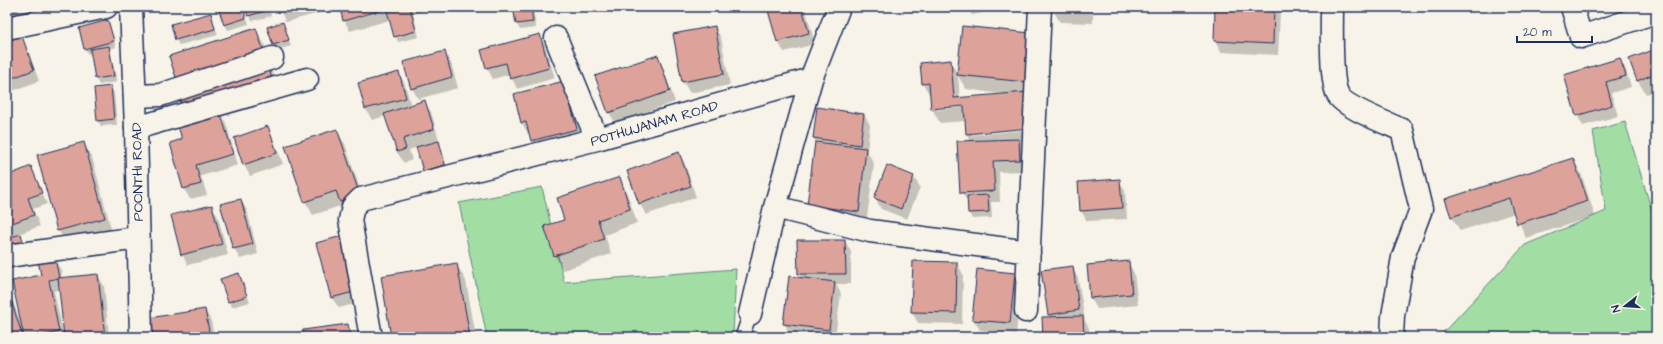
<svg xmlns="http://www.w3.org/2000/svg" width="1663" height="344" viewBox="0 0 1663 344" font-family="'Architects Daughter',sans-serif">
	<rect width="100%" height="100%" fill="#f7f3e8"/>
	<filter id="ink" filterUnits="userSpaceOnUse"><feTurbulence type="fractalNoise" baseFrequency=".025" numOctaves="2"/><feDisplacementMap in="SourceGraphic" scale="8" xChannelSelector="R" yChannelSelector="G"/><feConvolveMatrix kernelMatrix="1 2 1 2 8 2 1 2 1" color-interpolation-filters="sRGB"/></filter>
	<g filter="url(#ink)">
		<path fill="#a2dea4" stroke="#5e8681" d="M1625,122L1651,208H1656V337H1439L1525,245L1606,211L1593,131Z
			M542,187L564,282L736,269L733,337H487L459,203Z"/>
		<path fill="#0003" fill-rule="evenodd" d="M7,7H17L20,17L7,21Z
			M87,7H117L118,13L92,16Z
			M221,7H243L249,24L228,30L225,25Z
			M246,7H269L271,16L252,21Z
			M278,7H317L319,13L286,22Z
			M341,7H436L413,14L419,37L398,42L390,20L350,31L344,20Z
			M455,7H490L491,9L459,13Z
			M514,7H533L536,28L520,30L517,24Z
			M768,7H805L815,44L784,52L778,42Z
			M967,7H1006V8L972,15Z
			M1051,7H1093V23L1060,22Z
			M1098,7H1117V10H1099Z
			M1216,7H1278L1280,11L1278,55L1221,52L1215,41Z
			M211,14L218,35L179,45L176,40Z
			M108,21L116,47L110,49L117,82L99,85L96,79L92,53L88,54L85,49Z
			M283,23L291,46L277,50L274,44Z
			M715,27L721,38L730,85L690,93L683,82Z
			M255,29L264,43L277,89L180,86Z
			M1030,34L1038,143L1021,144L1025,151L1026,171L999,172L1000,202H991L992,218L972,219L969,213V203L961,192L971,142L967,134L966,121L940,123L932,109L931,97L923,84L950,61L958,74ZM958,76L966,89L1008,95L960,99ZM964,105V107L937,110V108ZM1035,127V129L972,135V133Z
			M539,35L545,46L555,78L517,89L510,74L493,79L487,68L482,51Z
			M21,37L27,48L39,81L7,93V38L9,42Z
			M1656,50V91L1646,94L1637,80Z
			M444,52L451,63L458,88L418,99L412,88Z
			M657,56L663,67L675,102L615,123L609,112Z
			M1620,59L1626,70L1631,87L1611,93L1618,116L1583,126L1577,115Z
			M399,73L405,84L411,106L424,102L431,112L448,171L427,177L418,147L409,150L412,160L404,163L397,152L386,116L372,120L366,109L359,84Z
			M111,87L114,93L117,125L101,126L98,121Z
			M569,93L582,140L538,152L530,133L528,134L522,123L515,95Z
			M818,108L864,114L870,125L867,151L874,164L866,226L817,219L816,143L814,138Z
			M220,112L226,123L238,165L201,176L207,195L190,199L184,189L183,140Z
			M267,127L273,138L283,164L250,176L244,165L235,139Z
			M336,130L345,144L367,210L349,216L343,205L313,215L305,201Z
			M84,143L92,157L112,232L67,245L58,230Z
			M679,153L685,164L696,197L646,215L640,204L628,171Z
			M1573,159L1581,173L1595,216L1526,238L1515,213L1460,231L1452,217L1446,200Z
			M31,168L47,204L33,209L40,226L13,236L7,224V177Z
			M913,176L920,187L907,219L881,209L875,198Z
			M619,178L627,193L637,223L605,235L611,254L563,270L555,256L565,220Z
			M1119,180L1125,191L1127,219L1087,221L1081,211Z
			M240,200L247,210L258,254L240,259L234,248Z
			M212,206L218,217L228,255L188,265L182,254Z
			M21,235L29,250L32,264L7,270V239Z
			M845,241L851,252V284H836L841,294L835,337H811L790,334L784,323L802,279L799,274Z
			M318,243L363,302L339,308L332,298Z
			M54,259L61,270L62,279L98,275L104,286L109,337H65L60,289L54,291L64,337H7V288L11,296L21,324H22L42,276Z
			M1128,262L1134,273L1138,305L1097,309L1091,298Z
			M957,263L963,274L962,324L918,323L912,312Z
			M457,265L466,281L476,337H392Z
			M1072,267L1078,278L1085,321L1089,328V337H1044L1051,318L1049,314Z
			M239,274L250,302L232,307L229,302Z
			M1014,274L1021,285L1016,334L980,330L973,319Z
			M205,310L211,321L214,337H153Z
			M348,325L354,337H305Z"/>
		<path fill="#dda39a" stroke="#1b2f5e" d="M218,7H243L246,18L224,25Z
			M245,7H268L269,10L248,16Z
			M277,7H297L279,12Z
			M340,7H392L343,21Z
			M403,7H410L416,31L394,37L387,11Z
			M513,7H531L533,22L516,24Z
			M767,7H802L809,33L777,42Z
			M1050,7H1085V9Z
			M1215,7H1274L1273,44L1214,41Z
			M211,13L215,29L175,40L171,24Z
			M108,20L114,41L84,49L79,28Z
			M283,22L289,40L273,45L267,27Z
			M715,26L724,74L682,82L673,34Z
			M962,26L1031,33L1026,82L957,75Z
			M256,28L266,58L179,87L169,56Z
			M540,34L549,68L510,79L506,63L486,68L481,50Z
			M22,36L34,70L7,80V41Z
			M109,46L114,76L95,79L90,49Z
			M1656,49V73L1637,81L1629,59Z
			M445,51L452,77L411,89L403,62Z
			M658,55L670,91L608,113L595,76Z
			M1620,58L1626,76L1606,82L1612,105L1576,116L1564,75Z
			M951,60L954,98L1027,92L1030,128L966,134L964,106L931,109L929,83L922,84L920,63Z
			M267,64L272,78L182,107L178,94Z
			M399,72L406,98L365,109L358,83Z
			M564,81L577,129L531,141L526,122L521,123L514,94Z
			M111,86L114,119L97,121L94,88Z
			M425,100L434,129L403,139L406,149L397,152L384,114Z
			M817,107L864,114L860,145L813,138Z
			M220,111L233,154L196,165L201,184L183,189L170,143L182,139L177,123Z
			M268,126L277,153L243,165L234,138Z
			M337,129L360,195L340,202L336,191L304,202L285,146Z
			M1019,139L1020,160L993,161L995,191L960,193L957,141Z
			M439,141L445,165L423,171L416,147Z
			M84,142L105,218L57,231L37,155Z
			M815,142L866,148L859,212L807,205Z
			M679,152L691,186L639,204L627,171Z
			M1573,158L1588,201L1517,224L1509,198L1451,217L1445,199Z
			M887,165L914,176L901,209L874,198Z
			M31,166L42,193L28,198L34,215L7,225V176Z
			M620,177L630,209L598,220L604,239L554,256L544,226L564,220L557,198Z
			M1120,179L1122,208L1080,211L1078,182Z
			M988,195L989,212L968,213L967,196Z
			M241,199L253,244L233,249L220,204Z
			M212,205L222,244L181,255L171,215Z
			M21,234L25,249L7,254V238Z
			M342,236L357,291L331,298L316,243Z
			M797,240H845L846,274H798Z
			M55,258L59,278L49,280L59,332L36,337H24L12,281L41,275L38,261Z
			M913,261L957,262L956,313L911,312Z
			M1129,261L1132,294L1090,298L1087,265Z
			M457,263L470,337H391L381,276Z
			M1073,266L1079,310L1048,315L1041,270Z
			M977,269L1015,273L1010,323L972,320Z
			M239,273L247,296L228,302L220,279Z
			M98,274L105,337H64L58,278Z
			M789,276L835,282L829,330L783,324Z
			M7,288L23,337H7Z
			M205,309L210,337H152L149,318Z
			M1083,316L1084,337H1043L1042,317Z
			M348,324L350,337H304L303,330Z"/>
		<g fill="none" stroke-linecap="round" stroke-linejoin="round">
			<defs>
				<path id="lane" d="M742,337L750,314"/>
				<path id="street" d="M1332,7C1332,26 1330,81 1338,95C1344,107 1389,124 1402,130L1421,209L1403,257L1393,316L1392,337
					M1572,7L1581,37L1656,12
					M7,28L106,7
					M556,38L597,139
					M135,96L160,95L272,58
					M136,128L307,79
					M775,207L870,231L1029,252
					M7,256L138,238
					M1026,311L1040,7
					M750,314L775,207L811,79
					M371,337L350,220L353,207L361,199L597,139L811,79L839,7"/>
				<path id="secondary" d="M131,7L136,128L141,337"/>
			</defs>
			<use href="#lane" stroke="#1b2f5e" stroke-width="16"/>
			<use href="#street" stroke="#1b2f5e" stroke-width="25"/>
			<use href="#secondary" stroke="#1b2f5e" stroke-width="25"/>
			<use href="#lane" stroke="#f7f3e8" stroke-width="13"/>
			<use href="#street" stroke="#f7f3e8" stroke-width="22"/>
			<use href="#secondary" stroke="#f7f3e8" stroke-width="22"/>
		</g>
	</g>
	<g text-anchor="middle" stroke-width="3.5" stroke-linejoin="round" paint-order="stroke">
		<g font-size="14" fill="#1b2f5e" stroke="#f7f3e8">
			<text transform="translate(654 123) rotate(-16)" y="5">POTHUJANAM ROAD</text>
			<text transform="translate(137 172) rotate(-91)" y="5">POONTHI ROAD</text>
		</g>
	</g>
	<rect width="1663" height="344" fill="none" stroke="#f7f3e8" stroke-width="24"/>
	<rect x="12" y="12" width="1639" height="320" fill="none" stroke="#1b2f5e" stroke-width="1.5" filter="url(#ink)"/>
	<g transform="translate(1625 306) rotate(253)" stroke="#f7f3e8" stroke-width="3" paint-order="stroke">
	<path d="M0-3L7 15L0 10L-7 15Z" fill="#1b2f5e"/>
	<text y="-6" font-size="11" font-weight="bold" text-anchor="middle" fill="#1b2f5e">N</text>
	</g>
	<path d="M1517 36v6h75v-6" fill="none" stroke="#1b2f5e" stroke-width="2"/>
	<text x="1523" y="36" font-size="12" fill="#1b2f5e" stroke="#f7f3e8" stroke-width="3" paint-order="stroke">20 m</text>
</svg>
